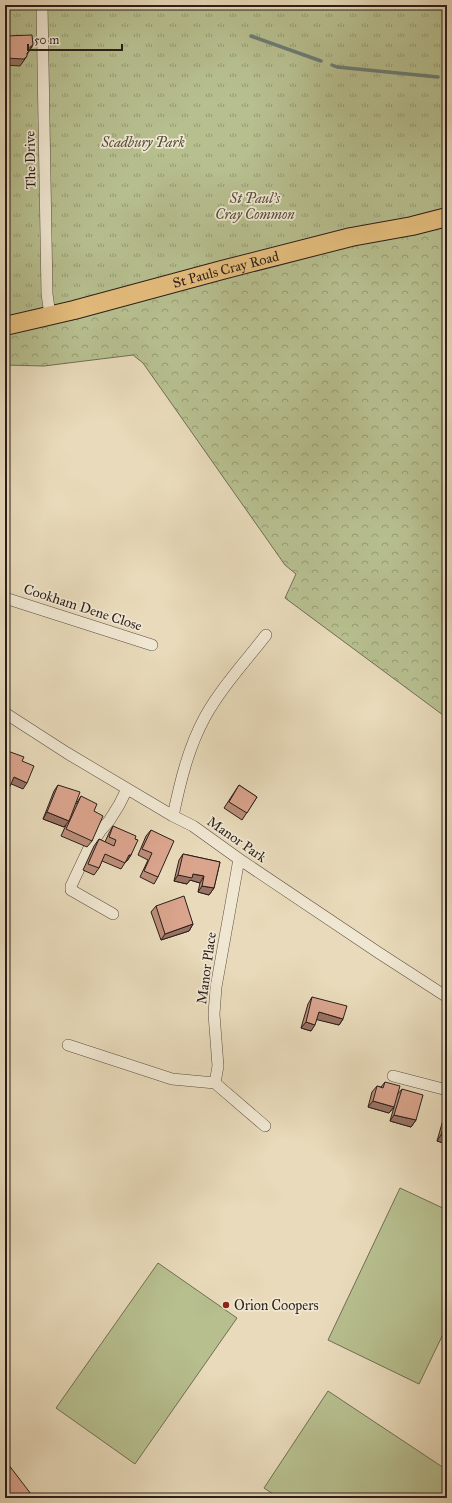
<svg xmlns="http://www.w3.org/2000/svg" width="452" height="1503" viewBox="0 0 452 1503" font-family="'IM FELL Great Primer',serif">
	<defs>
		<pattern id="forest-crowns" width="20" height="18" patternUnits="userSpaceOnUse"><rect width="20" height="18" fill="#b7bf8f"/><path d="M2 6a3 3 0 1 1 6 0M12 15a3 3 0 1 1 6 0" fill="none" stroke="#959b74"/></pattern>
		<pattern id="park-tufts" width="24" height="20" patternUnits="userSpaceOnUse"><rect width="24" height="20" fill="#b7bf8f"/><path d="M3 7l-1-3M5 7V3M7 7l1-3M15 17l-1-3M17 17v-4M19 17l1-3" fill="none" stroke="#959b74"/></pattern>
	</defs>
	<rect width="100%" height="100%" fill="#e8daba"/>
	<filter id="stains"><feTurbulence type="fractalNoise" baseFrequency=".005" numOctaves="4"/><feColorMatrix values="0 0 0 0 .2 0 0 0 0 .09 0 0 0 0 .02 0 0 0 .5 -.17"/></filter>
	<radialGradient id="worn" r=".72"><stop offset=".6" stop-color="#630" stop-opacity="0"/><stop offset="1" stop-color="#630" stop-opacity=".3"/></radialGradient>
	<path fill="#b7bf8f" stroke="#706e54" d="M400,1188L447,1210V1326L419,1384L328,1340Z
		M158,1263L237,1318L135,1464L56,1408Z
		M328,1391L447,1470V1498H279L264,1488Z"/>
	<path fill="url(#forest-crowns)" stroke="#706e54" d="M5,5H447V718L285,598L296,574L285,565L143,363L133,355L44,366L5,365Z"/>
	<path fill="url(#park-tufts)" stroke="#706e54" d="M5,5H447V210L5,320Z"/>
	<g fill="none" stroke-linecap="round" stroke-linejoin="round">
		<path stroke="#6b7c75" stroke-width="3.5" d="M251,36L321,61
			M332,65L337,67L438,77"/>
		<defs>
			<path id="street" d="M42,5L47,294L50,315
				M5,598L152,645
				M5,713L67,753L173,816L193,826L239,859L379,953L447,997
				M173,816C180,783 188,748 205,717C221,688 245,662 266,635
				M239,859L216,987L214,1014L218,1066L215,1083L265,1126
				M113,914L71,890V886L88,850L101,830L109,821L119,805L127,789
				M68,1045L172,1079L215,1083
				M393,1076L447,1090"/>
			<g id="primary">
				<path id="s1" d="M5,326L74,310L222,270L351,237L412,226L447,217"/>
			</g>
		</defs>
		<use href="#street" stroke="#5a4d41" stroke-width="12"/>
		<use href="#primary" stroke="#2a1e19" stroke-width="20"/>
		<use href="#street" stroke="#f0e7d2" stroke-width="11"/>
		<use href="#primary" stroke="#e4bd7d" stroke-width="18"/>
	</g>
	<path fill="#bb8d79" stroke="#2a1e19" d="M58,785L76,804L81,796L94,811L92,841L87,847L61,836L66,825L64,827L43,819L54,791Z
		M239,785L257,797L242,820L224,808Z
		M113,826L135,839L131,855L127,861H126L121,869L102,861L99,868L94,875L83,870L94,846L99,839L105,842L109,833Z
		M151,830L158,877L154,884L140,877L148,860L138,855L146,836Z
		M183,854L220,862L214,888L209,895L198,892L200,883L190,880L187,884L174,881L179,860Z
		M156,906L193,924L189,931L161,940L151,912Z
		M312,997L343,1019L339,1025L317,1019L311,1031L301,1028L308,1004Z
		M385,1082L397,1095L402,1089L416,1120L411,1127L390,1121L394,1107L389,1113L368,1107L372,1092L377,1086L381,1087Z
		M447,1111V1144L437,1141L445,1113Z"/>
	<path fill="#997363" stroke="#2a1e19" d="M33,45L26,56H27L20,66L5,65V58L30,47Z
		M14,777L27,783L23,789L9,783Z
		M47,812L69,821L64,827L43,819Z
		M129,855H131L127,861H124Z
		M193,874L204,876L200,883L190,880L187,884L174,881L178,875Z
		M202,886L214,888L209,895L198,892Z
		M193,924L189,931L161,940L165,934Z
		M319,1012L343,1019L339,1025L314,1019Z
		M306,1022L315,1025L311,1031L301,1028Z
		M373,1101L394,1107L389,1113L368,1107Z
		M394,1115L416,1120L411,1127L390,1121Z
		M441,1135L447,1136V1144L437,1141Z"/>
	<path fill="#daa48d" stroke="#2a1e19" d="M32,35L33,45L30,47V50L27,53V56L24,59L5,58V36Z
		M5,750L24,757L22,761L34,766L27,783L14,777L7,793L5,792Z
		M58,785L80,792L69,821L47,812Z
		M239,785L257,797L247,813L229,802Z
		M81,796L97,804L94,811L103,816L92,841L66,829Z
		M113,826L136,836L135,839L138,840L131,855H129L125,863L105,854L99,868L88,864L99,839L114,846L116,840L109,837Z
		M151,830L174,841L158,877L144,871L152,853L142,849Z
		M183,854L220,862L214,888L202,886L204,876L193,874L192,878L178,875Z
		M184,896L193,924L165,934L156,906Z
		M312,997L347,1006L343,1019L319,1012L315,1025L306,1022Z
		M385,1082L400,1086L394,1107L373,1101L377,1086L383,1088Z
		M402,1089L423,1095L416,1120L394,1115Z
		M447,1116V1136L441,1135Z
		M5,1460L34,1498H5Z"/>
	<circle fill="#8f2418" stroke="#f0e7d2" stroke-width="1.5" cx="226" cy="1305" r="4"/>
	<g text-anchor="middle" stroke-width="3.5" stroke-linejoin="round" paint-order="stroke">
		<g font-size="14" font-style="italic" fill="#544e3c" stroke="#f0e7d2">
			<text x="143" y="147">Scadbury Park</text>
			<text x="255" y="203">St Paul's<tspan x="255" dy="16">Cray Common</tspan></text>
		</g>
		<g font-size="14" fill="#2a1e19" stroke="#f0e7d2">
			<text transform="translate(30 160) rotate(-91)" y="5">The Drive</text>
			<text dy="5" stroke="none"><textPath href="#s1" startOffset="228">St Pauls Cray Road</textPath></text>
			<text transform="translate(83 607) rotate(18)" y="5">Cookham Dene Close</text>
			<text transform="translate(237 839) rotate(35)" y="5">Manor Park</text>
			<text transform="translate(206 968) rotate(-82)" y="5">Manor Place</text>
		</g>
		<g font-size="14" fill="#2a1e19" stroke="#f0e7d2" text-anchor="start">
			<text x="234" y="1310">Orion Coopers</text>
		</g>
	</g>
	<rect width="452" height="1503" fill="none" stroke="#e8daba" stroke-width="20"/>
	<rect x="6" y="6" width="440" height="1491" fill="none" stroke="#2a1e19" stroke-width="2"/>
	<rect x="10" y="10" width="432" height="1483" fill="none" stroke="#2a1e19"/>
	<path d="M28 44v6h94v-6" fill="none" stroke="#2a1e19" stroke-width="2"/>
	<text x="34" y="44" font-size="12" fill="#2a1e19" stroke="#f0e7d2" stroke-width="3" paint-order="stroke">50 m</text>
	<rect width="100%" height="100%" filter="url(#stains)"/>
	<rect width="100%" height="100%" fill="url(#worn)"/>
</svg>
